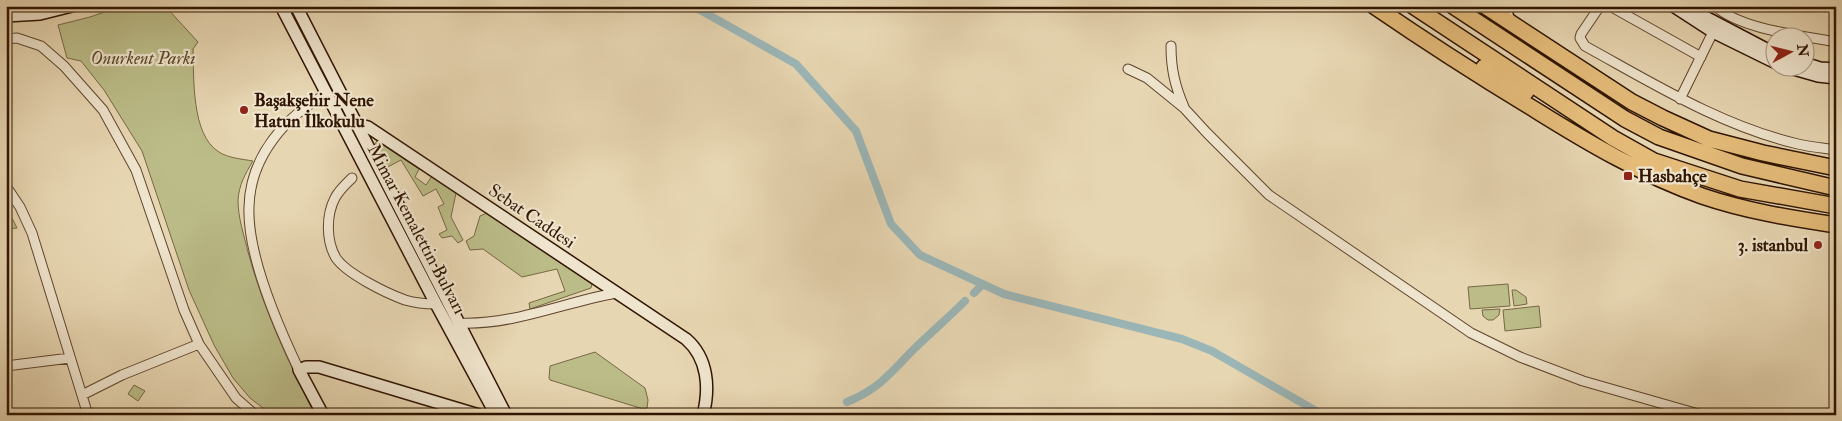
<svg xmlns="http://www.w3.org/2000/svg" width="1842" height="421" viewBox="0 0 1842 421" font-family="'IM FELL Double Pica',serif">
	<rect width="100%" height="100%" fill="#e7d6b2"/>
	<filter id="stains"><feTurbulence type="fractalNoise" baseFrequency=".004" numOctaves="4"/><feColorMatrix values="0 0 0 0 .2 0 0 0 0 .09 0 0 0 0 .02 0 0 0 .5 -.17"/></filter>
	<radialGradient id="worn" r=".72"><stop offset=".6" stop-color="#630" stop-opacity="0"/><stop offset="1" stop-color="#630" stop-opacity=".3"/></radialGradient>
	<path fill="#bbbc88" stroke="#766844" d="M122,6H165L198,42L193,49C194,77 191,135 219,152C228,158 242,159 253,161C245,174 239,185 238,200C238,218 244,235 248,252C264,311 288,361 315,415H272L250,398L233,378L214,345L189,290L142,151L104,90L81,61L67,58L58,25L90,17Z
		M377,141L419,169L415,177L426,185L432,176L456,193L451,217L463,240L458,243L452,236L442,238L439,234L447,230L438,207L444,204L436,189L423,196L401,160L384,169L372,148Z
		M6,206L17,228L6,229Z
		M487,213L592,284L591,288L530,309L529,303L565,291L557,269L522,277L483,249L470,250L466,241L474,236L480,216Z
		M1508,284L1510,306L1470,309L1468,287Z
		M1512,290H1516L1526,297L1527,304L1514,306Z
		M1539,306L1541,327L1505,331L1503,310Z
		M1500,309L1499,315L1493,320H1488L1483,316L1482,310Z
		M595,352L645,388L648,400L647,408L643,409L550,380L549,378L550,366Z
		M134,385L145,391L138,401L128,394Z"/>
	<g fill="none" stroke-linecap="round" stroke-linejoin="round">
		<path stroke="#9bb6b7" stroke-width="8" d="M693,6L796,64L856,131L891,224L920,255L1004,294L1182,339L1212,351L1323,415
			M974,293L982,285
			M847,402C878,389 889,375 911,352C928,335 947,319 965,301"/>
		<defs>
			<path id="street" d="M1600,6L1581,34L1580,38L1585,46L1594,51C1659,87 1725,127 1798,144C1810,147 1823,148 1836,150
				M1610,6L1701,57
				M1715,6C1742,30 1800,35 1836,42
				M6,39L17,38L41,46L64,66L103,110L136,170L184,310L199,344L236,398L255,415
				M1171,46C1171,69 1175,86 1184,107
				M1128,69L1147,78L1184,108L1207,133L1269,195L1471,333L1520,357L1583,381L1702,415
				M1680,99L1713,32
				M352,178C346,184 339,190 335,198C326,215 326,241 336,258C347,274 386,293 405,300C415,303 425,304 436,304
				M6,186L20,207L32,233L88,415
				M458,323C511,326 565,302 616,293
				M6,366L70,358
				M299,370C278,326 247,255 249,207C250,157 285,116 327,94
				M82,395L122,375L199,344"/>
			<path id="secondary" d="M281,6L436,304L496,415
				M296,6L506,415
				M1504,6L1510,23
				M1673,6L1713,32L1774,62
				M1688,6L1696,12L1774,53
				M6,16L40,14L72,6
				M1804,63L1820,68L1836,69
				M1790,68L1818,76L1836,78
				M357,124L368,127L686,339C708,358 710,388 703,415
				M323,415L299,370L306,367H319L479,415"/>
			<path id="highway" d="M1374,6C1428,43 1481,77 1537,111C1590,144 1643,175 1702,196C1746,211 1790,218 1836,225
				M1413,6L1613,138L1654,161L1740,189L1836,206
				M1453,6L1625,119L1659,137L1742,166L1836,188
				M1485,6L1632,102L1663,118L1709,139L1763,153L1836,168
				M1484,67L1526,92"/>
		</defs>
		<use href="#street" stroke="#5e452c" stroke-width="11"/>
		<use href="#secondary" stroke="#301500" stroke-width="14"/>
		<use href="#highway" stroke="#301500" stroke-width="18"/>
		<use href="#street" stroke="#efe4cd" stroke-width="9"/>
		<use href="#secondary" stroke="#efe4cd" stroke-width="11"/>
		<use href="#highway" stroke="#e4bb79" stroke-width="15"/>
	</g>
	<g fill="#8f2418" stroke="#efe4cd" stroke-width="2">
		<circle cx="244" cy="110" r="5"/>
		<rect x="1623" y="171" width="10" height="10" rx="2.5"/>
		<circle cx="1818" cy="245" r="5"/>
	</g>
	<g text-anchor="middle" stroke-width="4.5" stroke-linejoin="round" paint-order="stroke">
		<g font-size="18" font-style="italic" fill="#5a4729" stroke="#efe4cd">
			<text x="143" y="64">Onurkent Parkı</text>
		</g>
		<g font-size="18" font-weight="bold" fill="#301500" stroke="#efe4cd" text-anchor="start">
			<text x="254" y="106">Başakşehir Nene<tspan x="254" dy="21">Hatun İlkokulu</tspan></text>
			<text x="1638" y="182">Hasbahçe</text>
			<text x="1808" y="251" text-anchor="end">3. istanbul</text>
		</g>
		<g font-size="18" fill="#301500" stroke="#efe4cd">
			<text transform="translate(532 216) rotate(34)" y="6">Sebat Caddesi</text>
			<text transform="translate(417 229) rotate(62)" y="6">Mimar Kemalettin Bulvarı</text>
		</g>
	</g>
	<rect width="1842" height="421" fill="none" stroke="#e7d6b2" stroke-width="25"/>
	<rect x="8" y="8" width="1827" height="406" fill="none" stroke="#301500" stroke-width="2.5"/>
	<rect x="12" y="12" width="1817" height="396" fill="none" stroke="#301500"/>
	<g transform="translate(1790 52) rotate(83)"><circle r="24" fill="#efe4cd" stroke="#a3917b"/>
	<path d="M0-4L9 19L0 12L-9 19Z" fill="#8f2418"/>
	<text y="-8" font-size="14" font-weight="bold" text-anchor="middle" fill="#301500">N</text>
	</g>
	<rect width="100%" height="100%" filter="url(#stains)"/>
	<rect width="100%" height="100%" fill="url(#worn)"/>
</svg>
